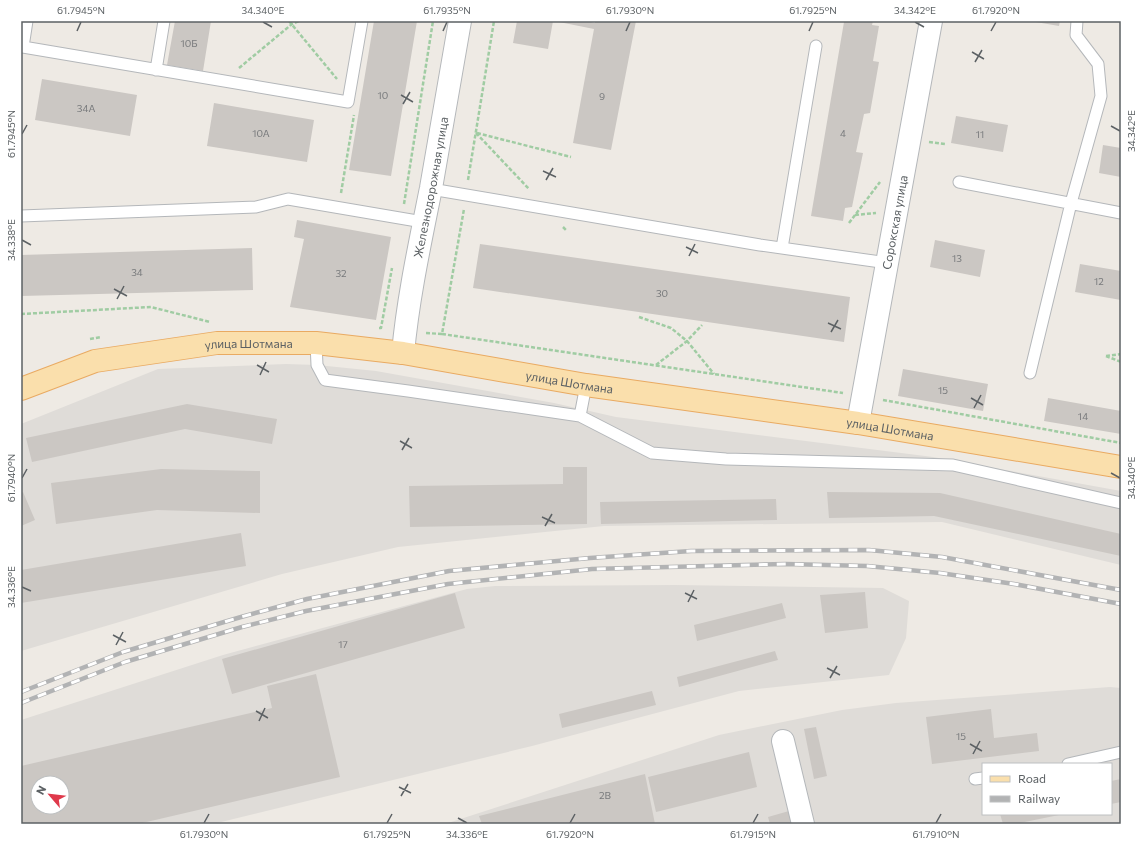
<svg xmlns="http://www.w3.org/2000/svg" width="1142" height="845" viewBox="0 0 1142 845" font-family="Commissioner,sans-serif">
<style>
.industrial{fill:#dfdcd8;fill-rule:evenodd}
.building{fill:#cbc7c3;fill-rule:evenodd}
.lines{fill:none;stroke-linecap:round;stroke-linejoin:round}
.service-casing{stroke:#b4b7ba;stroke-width:13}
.minor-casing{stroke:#b4b7ba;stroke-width:24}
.tertiary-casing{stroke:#b4b7ba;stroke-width:24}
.primary-casing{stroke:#e9aa62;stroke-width:24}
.path{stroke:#a0cca3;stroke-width:2.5;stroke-dasharray:4 2;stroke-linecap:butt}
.service{stroke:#fff;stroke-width:11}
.minor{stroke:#fff;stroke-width:22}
.tertiary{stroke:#fff;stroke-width:22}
.primary{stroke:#fadfac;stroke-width:22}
.rail-casing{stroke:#b2b3b4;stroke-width:4.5}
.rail{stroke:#fff;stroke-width:3;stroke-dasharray:9;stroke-linecap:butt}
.ticks{fill:none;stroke:#5c6164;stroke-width:1.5}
.labels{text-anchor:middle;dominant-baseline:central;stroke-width:4;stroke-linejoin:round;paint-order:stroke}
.number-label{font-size:10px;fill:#787a7c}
.street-label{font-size:12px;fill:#5c6164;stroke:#fff}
.neatline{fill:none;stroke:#5c6164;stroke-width:1.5}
.ticks-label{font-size:10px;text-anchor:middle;fill:#5c6164}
</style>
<rect width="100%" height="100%" fill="#eeeae4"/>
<path class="industrial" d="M286 364 317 365 376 371 554 403 616 417 933 457 1121 491V565L942 522 604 526 398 547 282 574 21 651V424L158 369Z
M675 585 883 588 909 601 906 638 889 675 739 691 532 746 213 824H21V720L223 655 467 589 495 586ZM38 783H62V807H38Z
M1110 687 1121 688V824H445L719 735 842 710 896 703ZM983 764H1111V814H983Z"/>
<path class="building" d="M175 21H211L203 71 167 65Z
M374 21H417L391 176 349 170Z
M517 21H553L548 49 513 43Z
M554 21H586L595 23V21H636L611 150 573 143 594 29Z
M841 21H873L872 25 879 26 873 61 879 62 870 113 864 114 856 152 863 153 852 207 845 208 843 221 811 216 844 22Z
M1030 21H1060L1059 26Z
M42 79 137 95 130 136 35 120Z
M214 103 314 120 307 162 207 146Z
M956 116 1008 125 1003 152 951 143Z
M1103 145 1121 148V177L1099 173Z
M297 220 391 237 376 320 290 307 304 239 294 237Z
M935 240 985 250 980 277 930 267Z
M480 244 850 297 844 342 473 288Z
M252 248 253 290 21 296V255Z
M1080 264 1121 271V300L1075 292Z
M903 369 988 384 983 411 898 396Z
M1048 398 1121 411V434L1044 421Z
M187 404 277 419 272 444 185 429 32 462 26 438Z
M563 467H587V524L410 527 409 486 563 484Z
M161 469 260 471V513L157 510 56 524 51 483Z
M23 492 35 520 21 526V493Z
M827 492 940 493 1121 534V556L934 516 829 518Z
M776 499 777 520 601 524 600 502Z
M241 533 246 566 21 603V570Z
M865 592 868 628 825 633 820 595Z
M455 593 465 628 232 694 222 659Z
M782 603 786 618 697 641 694 625Z
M775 651 778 660 679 687 677 677Z
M316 674 340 777 138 824H21V766L272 708 267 686ZM38 783H62V807H38Z
M652 691 656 705 562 728 559 714Z
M991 709 994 738 1037 733 1039 751 932 764 926 717Z
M816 727 827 776 814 779 804 729Z
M749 752 757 787 656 812 648 777Z
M645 774 655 824H482L479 816Z
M1121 779V802L1111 804V781Z
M789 811 792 824H770L768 817Z
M1000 814H1059V815L1015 824H1003Z"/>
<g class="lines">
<g class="service-casing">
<path id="service" d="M27 21 23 47 348 102 362 21
M156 70 164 21
M959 182 1121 213
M431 189 760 245 888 263
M21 216 256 207 288 199 423 222
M782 248 816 46
M316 343 317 365 325 380 408 391 580 416 652 453 726 459 953 465 1121 503
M1030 373 1071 203 1101 96 1098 64 1076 35 1077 21
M580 416 586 385
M1068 764 1121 752
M975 779 983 778"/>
</g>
<g class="minor-casing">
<g id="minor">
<path id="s1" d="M858 423 931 21"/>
<path d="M783 741 803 824"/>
</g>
</g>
<g class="tertiary-casing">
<g id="tertiary">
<path id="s2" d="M403 353C408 298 420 243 431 188 441 133 450 77 460 21"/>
</g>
</g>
<g class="primary-casing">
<g id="primary">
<path id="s3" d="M21 389 95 361 217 343H316L403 353 586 385 858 423 1121 467"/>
</g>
</g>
<path class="path" d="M289 21 337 79
M239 68 292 24 299 21
M476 133 529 189
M477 133 571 157
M929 142 945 144
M468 180 494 21
M341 193 354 115
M404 204 433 21
M855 215 876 213
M849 223 880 182
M563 227 567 231
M21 314 151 307 210 322
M639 317 671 328 687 341 714 374
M379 328H381L392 268
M426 333 442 334 464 209
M442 334 843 393
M90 339 101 337
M1106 356 1121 362
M1106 356 1121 354
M656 365 687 341 702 325
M883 400 1121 443"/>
<use href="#service" class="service"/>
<use href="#minor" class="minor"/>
<use href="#tertiary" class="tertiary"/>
<use href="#primary" class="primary"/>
<g class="rail-casing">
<path id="rail" d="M21 692 123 652 241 617 307 599 449 571 590 558 691 551 869 550 942 557 1121 590
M21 703 125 662 242 627 306 611 448 584 592 569 786 564 867 566 940 573 1014 584 1121 604"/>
</g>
<use href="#rail" class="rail"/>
</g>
<path class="ticks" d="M263 22 272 27M915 22 924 27M77 31 81 22M443 31 447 22M626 31 630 22M809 31 813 22M991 31 996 22M972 52 984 59M975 62 982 50M401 95 413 102M403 104 410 92M1111 126 1120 131M22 134 27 125M543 171 556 177M546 180 553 168M22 240 31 245M686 247 698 253M689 256 695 244M114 289 127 296M117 299 124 286M828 323 841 329M831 332 838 320M257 365 269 372M260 375 266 362M971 398 983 405M974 408 981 395M400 441 412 448M402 450 409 438M1111 473 1120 478M22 478 27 469M542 517 555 523M545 526 552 514M22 587 31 591M685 593 697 599M688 602 694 590M113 635 126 642M116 645 123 632M827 668 840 675M830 678 837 666M256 711 268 718M259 721 265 708M970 744 982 751M973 754 980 741M399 787 411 793M401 796 408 784M458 818 467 823M204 823 209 814M387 823 392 814M570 823 575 814M753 823 758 814M936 823 941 814"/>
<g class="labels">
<g class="number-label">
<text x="189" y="43">10Б</text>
<text x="383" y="95">10</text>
<text x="602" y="96">9</text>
<text x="86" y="108">34А</text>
<text x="261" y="133">10А</text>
<text x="843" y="133">4</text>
<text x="980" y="134">11</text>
<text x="957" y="258">13</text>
<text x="137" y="272">34</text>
<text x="341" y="273">32</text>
<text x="1099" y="281">12</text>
<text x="662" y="293">30</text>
<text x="943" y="390">15</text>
<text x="1083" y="416">14</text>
<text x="343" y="644">17</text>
<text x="961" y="736">15</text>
<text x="605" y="795">2В</text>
</g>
<g class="street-label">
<text stroke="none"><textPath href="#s2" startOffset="168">Железнодорожная улица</textPath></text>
<text stroke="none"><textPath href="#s1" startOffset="204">Сорокская улица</textPath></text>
<text stroke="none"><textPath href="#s3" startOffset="234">улица Шотмана</textPath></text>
<text stroke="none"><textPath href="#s3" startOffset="558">улица Шотмана</textPath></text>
<text stroke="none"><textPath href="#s3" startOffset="882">улица Шотмана</textPath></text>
</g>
</g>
<rect width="1142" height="845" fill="none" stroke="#ffffff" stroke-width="44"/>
<rect x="982" y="763" width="130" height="52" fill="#ffffff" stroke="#bec0c1"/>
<rect x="990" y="776" width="20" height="6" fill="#fadfac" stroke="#bec0c1"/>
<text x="1018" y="783" font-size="12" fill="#5c6164">Road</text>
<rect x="990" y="796" width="20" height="6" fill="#b2b3b4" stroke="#bec0c1"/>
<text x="1018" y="803" font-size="12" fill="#5c6164">Railway</text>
<g transform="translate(50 795) rotate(298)"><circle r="19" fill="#ffffff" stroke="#bec0c1"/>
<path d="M0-3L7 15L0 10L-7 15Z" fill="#df394b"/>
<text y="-6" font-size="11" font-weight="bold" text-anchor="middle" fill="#5c6164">N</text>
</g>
<rect x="22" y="22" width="1098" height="801" class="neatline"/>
<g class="ticks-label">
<text x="81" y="14">61.7945°N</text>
<text x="263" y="14">34.340°E</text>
<text x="447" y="14">61.7935°N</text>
<text x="630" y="14">61.7930°N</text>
<text x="813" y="14">61.7925°N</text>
<text x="915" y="14">34.342°E</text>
<text x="996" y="14">61.7920°N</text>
<text transform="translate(1131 131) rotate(-90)" y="4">34.342°E</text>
<text transform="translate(11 134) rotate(-90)" y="4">61.7945°N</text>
<text transform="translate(11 240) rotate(-90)" y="4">34.338°E</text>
<text transform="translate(1131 478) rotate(-90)" y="4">34.340°E</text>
<text transform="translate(11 478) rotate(-90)" y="4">61.7940°N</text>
<text transform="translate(11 587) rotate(-90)" y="4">34.336°E</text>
<text x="204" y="838">61.7930°N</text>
<text x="387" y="838">61.7925°N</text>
<text x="467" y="838">34.336°E</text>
<text x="570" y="838">61.7920°N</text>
<text x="753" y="838">61.7915°N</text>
<text x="936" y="838">61.7910°N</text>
</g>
</svg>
